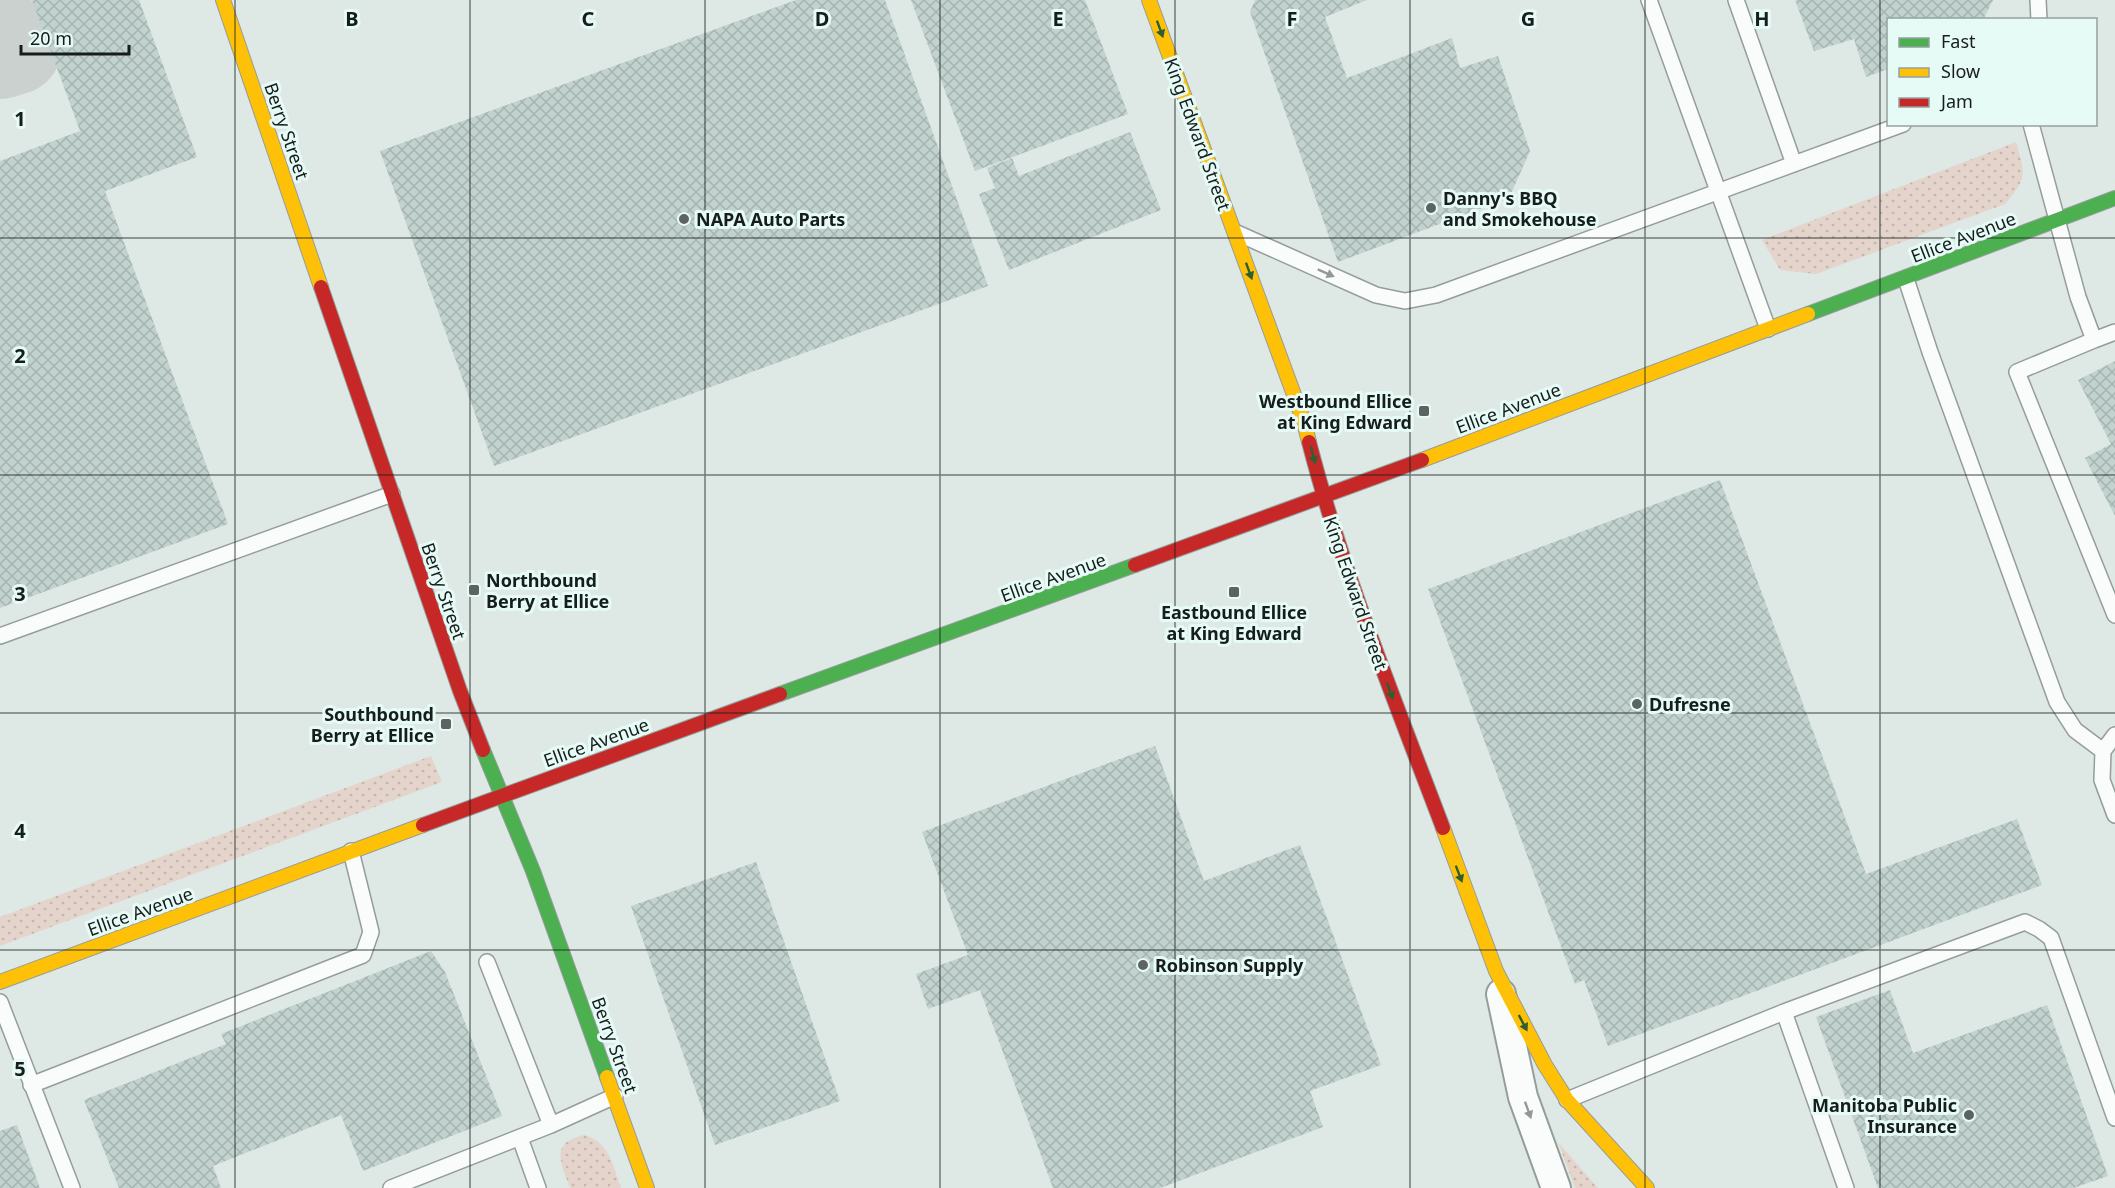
<svg xmlns="http://www.w3.org/2000/svg" width="2115" height="1188" viewBox="0 0 2115 1188" font-family="'Noto Sans',sans-serif">
<style>
.grass{fill:url(#grass-dots)}
.lines{fill:none;stroke-linecap:round;stroke-linejoin:round}
.taxiway{stroke:#cad1ce;stroke-width:98}
.building{fill:url(#building-cross-hatch)}
.lane-casing{stroke:#959d9b;stroke-width:18}
.street-casing{stroke:#959d9b;stroke-width:32}
.fast-casing{stroke:#959d9b;stroke-width:16}
.slow-casing{stroke:#959d9b;stroke-width:16}
.jam-casing{stroke:#959d9b;stroke-width:16}
.lane{stroke:#fafcfb;stroke-width:15}
.street{stroke:#fafcfb;stroke-width:28}
.fast{stroke:#4caf50;stroke-width:14}
.slow{stroke:#ffc107;stroke-width:14}
.jam{stroke:#c62828;stroke-width:14}
.oneway{fill:#2e5f33}
.oneway2{fill:#939897}
.grid{fill:none;stroke:#161d1c;stroke-width:1.5;stroke-opacity:0.55}
.poi-dot{fill:#5c6463;stroke:#e7fbf6;stroke-width:2}
.labels{text-anchor:middle;dominant-baseline:central;stroke-width:6;stroke-linejoin:round;paint-order:stroke}
.street-label{font-size:18px;fill:#161d1c;stroke:#e7fbf6}
.poi-label{font-size:18px;font-weight:bold;fill:#161d1c;stroke:#e7fbf6;text-anchor:start}
.grid-label{font-size:20px;text-anchor:middle;font-weight:bold;fill:#161d1c;stroke:#e7fbf6;stroke-width:6;stroke-linejoin:round;paint-order:stroke}
</style>
<defs>
<pattern id="grass-dots" width="8" height="8" patternUnits="userSpaceOnUse" patternTransform="scale(1.5)"><rect width="8" height="8" fill="#e4d4cc"/><path d="M2 2h.1M6 6h.1" fill="none" stroke="#c3b6af" stroke-width="1.8" stroke-linecap="round"/></pattern>
<pattern id="building-cross-hatch" width="8" height="8" patternUnits="userSpaceOnUse" patternTransform="scale(1.5)"><rect width="8" height="8" fill="#c2d2cf"/><path d="M0 0l8 8M0 8l8-8" fill="none" stroke="#a6b4b1"/></pattern>
</defs>
<rect width="100%" height="100%" fill="#dee9e6"/>
<path class="grass" d="M2016 142C2025 174 2028 177 2005 204L1816 274 1780 270 1762 240Z
M431 756 442 782 0 946V917Z
M584 1135C609 1141 613 1166 621 1188H570C561 1163 549 1143 584 1135Z
M1558 1142 1598 1188H1575Z"/>
<g class="lines">
<path class="taxiway" d="M0 50 13 46"/>
</g>
<path class="building" d="M32 0H139L197 157 105 191 228 524 0 608V161L80 131Z
M796 0H885L988 286 494 466 380 151Z
M911 0H1085L1128 114 975 171Z
M1255 0H1367L1325 17 1347 78 1452 38 1460 68 1498 56 1530 151 1509 198 1338 262 1250 12Z
M1795 0H1993L1983 20H1888V69L1866 77 1854 39 1814 51Z
M1130 132 1161 210 1009 270 979 194 995 188 987 168 1012 158 1019 176Z
M2115 361V516L2085 458 2111 444 2078 380Z
M1720 480 1866 874 2017 819 2042 885 1608 1046 1584 980 1575 984 1428 589Z
M1155 746 1204 881 1300 845 1381 1065 1310 1091 1323 1127 1160 1188H1053L980 990 928 1009 916 974 968 955 922 832Z
M756 862 840 1101 715 1145 631 906Z
M431 951 445 972 502 1116 363 1171 341 1115 213 1166 221 1188H119L84 1100 226 1044 221 1034Z
M1890 990 1913 1053 2047 1005 2108 1176 2074 1188H1878L1816 1017Z
M17 1125 40 1188H0V1131Z"/>
<g class="lines">
<g class="lane-casing">
<path id="lane" d="M1649 0 1768 329
M1736 0 1794 164
M2038 0 2039 20
M2031 124 2078 297 2094 340 2017 372 2115 615
M1237 233 1376 295 1405 301 1436 295 1903 124
M1906 279 1930 352 2057 702 2075 730 2103 751
M2094 340 2115 332
M0 636 392 494
M2115 735 2103 751 2102 780 2115 815
M487 962 551 1125
M0 1002 72 1188
M1784 1012 1846 1188
M31 1085 363 955 371 932 351 851
M1567 1100 1784 1012 2025 922 2039 929 2051 938 2115 1118
M520 1138 538 1188
M391 1188 551 1125 615 1096"/>
</g>
<g class="street-casing">
<path id="street" d="M1501 994 1523 1097 1556 1188"/>
</g>
<g class="fast-casing">
<path id="fast" d="M1808 314 2115 198
M780 694 1135 565
M483 750 533 871 607 1077"/>
</g>
<g class="slow-casing">
<path id="slow" d="M223 0 321 287
M1149 0 1304 422 1309 442
M1422 460 1808 314
M1443 828 1496 971 1545 1065 1567 1100 1647 1188
M0 982 423 825
M607 1077 647 1188"/>
</g>
<g class="jam-casing">
<path id="jam" d="M321 287 460 691 483 750
M1309 442C1343 574 1395 701 1443 828
M1135 565 1422 460
M423 825 780 694"/>
</g>
<use href="#lane" class="lane"/>
<use href="#street" class="street"/>
<use href="#fast" class="fast"/>
<use href="#slow" class="slow"/>
<use href="#jam" class="jam"/>
</g>
<defs><path id="oneway-solid" d="M-6-.8H1V-3.2L6.5 0L1 3.2V.8H-6Z" transform="scale(1.5)"/></defs>
<g class="oneway">
<use href="#oneway-solid" transform="translate(1160 29) rotate(70)"/>
<use href="#oneway-solid" transform="translate(1249 271) rotate(70)"/>
<use href="#oneway-solid" transform="translate(1313 455) rotate(76)"/>
<use href="#oneway-solid" transform="translate(1390 691) rotate(69)"/>
<use href="#oneway-solid" transform="translate(1459 874) rotate(69)"/>
<use href="#oneway-solid" transform="translate(1523 1023) rotate(62)"/>
</g>
<g class="oneway2">
<use href="#oneway-solid" transform="translate(1326 273) rotate(24)"/>
<use href="#oneway-solid" transform="translate(1528 1110) rotate(70)"/>
</g>
<path class="grid" d="M235 0V1188M470 0V1188M705 0V1188M940 0V1188M1175 0V1188M1410 0V1188M1645 0V1188M1880 0V1188M0 238H2115M0 475H2115M0 713H2115M0 950H2115"/>
<g class="poi-dot">
<circle cx="1431" cy="208" r="6"/>
<circle cx="684" cy="219" r="6"/>
<rect x="1418" y="405" width="12" height="12" rx="3"/>
<rect x="468" y="584" width="12" height="12" rx="3"/>
<rect x="1228" y="586" width="12" height="12" rx="3"/>
<circle cx="1637" cy="704" r="6"/>
<rect x="440" y="718" width="12" height="12" rx="3"/>
<circle cx="1143" cy="965" r="6"/>
<circle cx="1969" cy="1115" r="6"/>
</g>
<g class="labels">
<g class="street-label">
<text transform="translate(287 131) rotate(71)">Berry Street</text>
<text transform="translate(1198 134) rotate(70)">King Edward Street</text>
<text transform="translate(1963 237) rotate(-21)">Ellice Avenue</text>
<text transform="translate(1508 408) rotate(-21)">Ellice Avenue</text>
<text transform="translate(1053 577) rotate(-20)">Ellice Avenue</text>
<text transform="translate(444 591) rotate(71)">Berry Street</text>
<text transform="translate(1356 593) rotate(71)">King Edward Street</text>
<text transform="translate(596 742) rotate(-20)">Ellice Avenue</text>
<text transform="translate(140 911) rotate(-20)">Ellice Avenue</text>
<text transform="translate(615 1045) rotate(70)">Berry Street</text>
</g>
<g class="poi-label">
<text x="1443" y="198">Danny's BBQ<tspan x="1443" dy="21">and Smokehouse</tspan></text>
<text x="696" y="219">NAPA Auto Parts</text>
<text x="1412" y="401" text-anchor="end">Westbound Ellice<tspan x="1412" dy="21">at King Edward</tspan></text>
<text x="486" y="580">Northbound<tspan x="486" dy="21">Berry at Ellice</tspan></text>
<text x="1234" y="612" text-anchor="middle">Eastbound Ellice<tspan x="1234" dy="21">at King Edward</tspan></text>
<text x="1649" y="704">Dufresne</text>
<text x="434" y="714" text-anchor="end">Southbound<tspan x="434" dy="21">Berry at Ellice</tspan></text>
<text x="1155" y="965">Robinson Supply</text>
<text x="1957" y="1105" text-anchor="end">Manitoba Public<tspan x="1957" dy="21">Insurance</tspan></text>
</g>
</g>
<g class="grid-label">
<text x="352" y="26">B</text>
<text x="588" y="26">C</text>
<text x="822" y="26">D</text>
<text x="1058" y="26">E</text>
<text x="1292" y="26">F</text>
<text x="1528" y="26">G</text>
<text x="1762" y="26">H</text>
<text x="20" y="126">1</text>
<text x="20" y="363">2</text>
<text x="20" y="601">3</text>
<text x="20" y="838">4</text>
<text x="20" y="1076">5</text>
</g>
<rect x="1887" y="18" width="210" height="108" fill="#e7fbf6" stroke="#93a29f" stroke-width="1.5"/>
<rect x="1899" y="38" width="30" height="9" fill="#4caf50" stroke="#93a29f" stroke-width="1.5"/>
<text x="1941" y="48" font-size="18" fill="#161d1c">Fast</text>
<rect x="1899" y="68" width="30" height="9" fill="#ffc107" stroke="#93a29f" stroke-width="1.5"/>
<text x="1941" y="78" font-size="18" fill="#161d1c">Slow</text>
<rect x="1899" y="98" width="30" height="9" fill="#c62828" stroke="#93a29f" stroke-width="1.5"/>
<text x="1941" y="108" font-size="18" fill="#161d1c">Jam</text>
<path d="M21 45v9h108v-9" fill="none" stroke="#161d1c" stroke-width="3"/>
<text x="30" y="45" font-size="18" fill="#161d1c" stroke="#e7fbf6" stroke-width="4.5" paint-order="stroke">20 m</text>
</svg>
